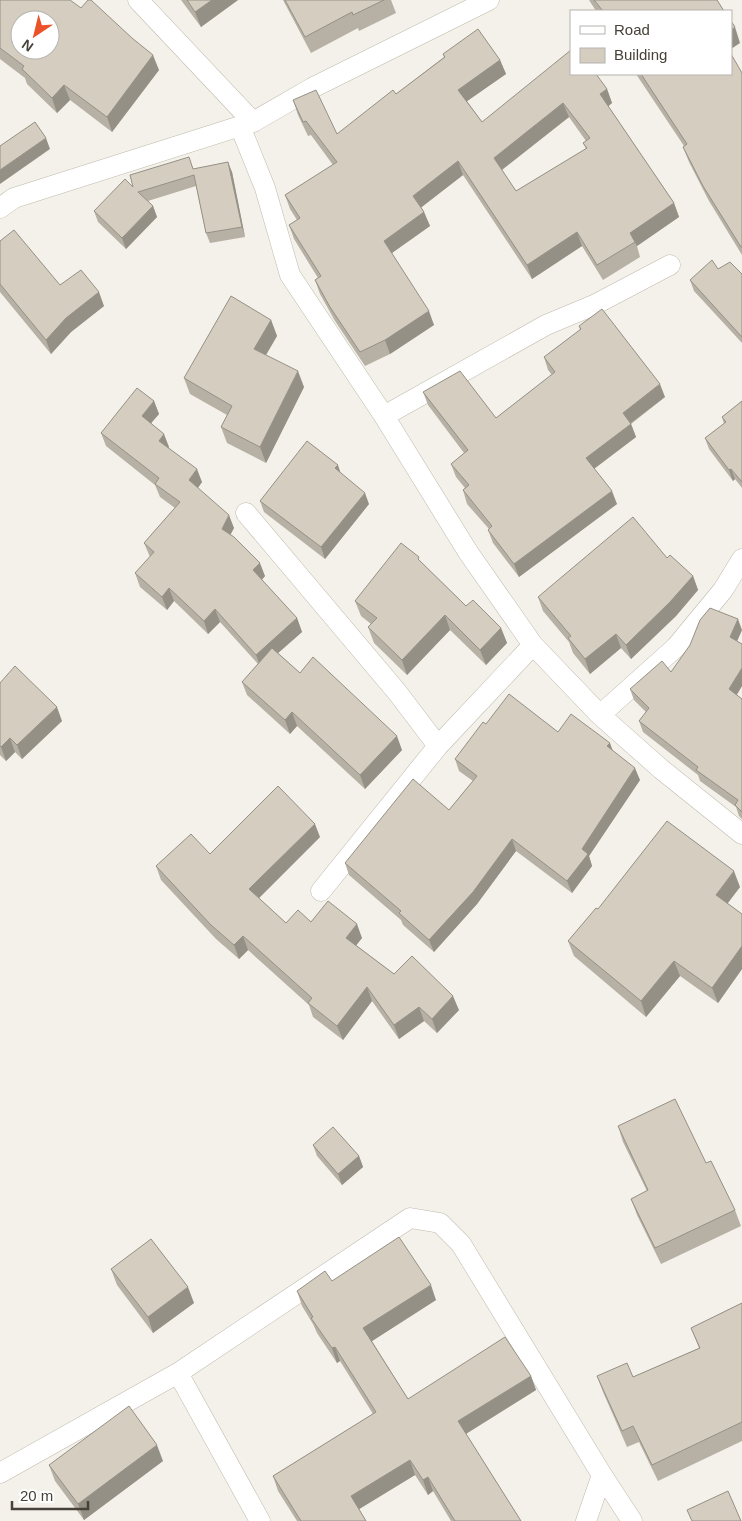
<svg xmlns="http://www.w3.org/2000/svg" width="742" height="1521" viewBox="0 0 742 1521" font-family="Arial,sans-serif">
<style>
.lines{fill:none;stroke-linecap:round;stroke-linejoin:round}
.minor-casing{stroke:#bfbaad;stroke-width:21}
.minor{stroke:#fff;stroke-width:20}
.wall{fill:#b7b1a5;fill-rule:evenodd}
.shaded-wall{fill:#959086}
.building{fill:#d5cec0;stroke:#959086;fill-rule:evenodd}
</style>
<rect width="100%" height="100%" fill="#f4f1ea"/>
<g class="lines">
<g class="minor-casing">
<path id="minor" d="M138 0 253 122
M240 126 265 188 290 275 384 416 468 552 533 645 600 715 661 769 742 834
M0 208 14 198 253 122 312 88 489 0
M384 416 546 325 594 305 670 265
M246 513 397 692 438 746
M600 715 676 647 723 590 742 559
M321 891 438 746 533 645
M178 1373 260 1521
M0 1473 178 1373 410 1218 440 1223 461 1244 602 1475 632 1521
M586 1521 602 1475"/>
</g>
<use href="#minor" class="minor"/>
</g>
<path class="wall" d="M0 0 159 70 112 132 70 100 57 113 27 84 25 78 0 59Z
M181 0H238L201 27Z
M283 0H391L396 13 359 31 358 28 311 53Z
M589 0H717L724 11H596Z
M443 54 500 60 506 74 467 101 482 122 607 89 612 103 608 106 674 203 679 217 637 246 640 257 603 280 582 246 532 279 463 175 421 207 424 212 430 226 392 253 434 325 390 354 365 366 335 321 320 294 315 280 318 278 294 239 289 225 297 220 290 209 285 195 333 165 311 135 308 136 298 115 293 100 337 134 396 94 444 57ZM569 117 586 141 583 143 586 149 516 191 502 170Z
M742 73V255L709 201 689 162 683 147 684 146 636 74H731Z
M193 169 232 172 245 237 210 243 206 233 196 186 148 201 153 206 157 217 126 249 98 222 94 211 133 187Z
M0 241 60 285 104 306 71 332 51 354 0 292Z
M718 269 742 274V343L694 291 690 280Z
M271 320 277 336 266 355 304 387 266 463 227 443 221 427 227 415 190 394 184 378Z
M579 326 665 397 631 424 636 437 594 469 617 504 519 577 493 543 488 530 489 529 467 504 463 490 465 488 456 477 451 464 464 453 428 405 423 392 496 418 552 375 548 370 544 357 580 330Z
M154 401 159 414 151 423 169 447V448L202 482 198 488 234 528 230 535 265 576 262 580 297 618 302 632 278 653 300 673 402 750 365 789 297 726 290 734 247 695 242 682 258 664 220 622 208 634 174 601 167 610 140 587 135 573 150 557 144 543 175 508 160 497 155 485 106 446 101 433Z
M742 401V488L735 479 733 481 709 449 705 438 724 424 722 417Z
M260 501 369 504 325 559 264 512Z
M667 558 693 576 698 590 676 616 631 659 621 648 590 674 573 653 569 642 543 611 538 597Z
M422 563 466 606 501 628 507 643 486 665 450 630 407 675 374 643 368 627 371 624 361 616 355 601Z
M742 630 737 641 742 644V686L737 695 742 699V819L739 816 736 807 700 781 698 775 643 732 639 721 646 712 634 700 630 689 671 672Z
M0 683 62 721 22 759 15 752 6 761 0 755Z
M486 724 558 732 613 751 640 780 589 856 592 866 572 893 516 851 477 904 434 952 403 925 401 920 349 875 345 863 449 810 473 781 459 771 455 759Z
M320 837 259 898 286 923 311 922 362 938 356 945 394 974 459 1010 437 1033 424 1021 399 1039 372 1001 343 1040 313 1017 309 1005 248 950 239 959 216 939 161 880 156 866 210 854Z
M740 887 727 903 742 914V969L718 1003 680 976 646 1017 574 956 568 941 598 909Z
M618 1126 735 1210 741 1226 661 1264 637 1215 631 1199 647 1191 623 1142Z
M313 1145 359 1156 363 1167 342 1185 317 1156Z
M111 1269 194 1303 153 1333 117 1285Z
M332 1281 436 1300 372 1341 408 1399 531 1376 536 1390 466 1434 521 1521H451L433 1491 428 1495 415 1475 359 1509 366 1521H297L278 1491 273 1476 373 1414 340 1361 337 1363 317 1333 313 1324 302 1306 297 1291Z
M742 1303V1441L658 1481 639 1442 627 1447 603 1392 597 1376 633 1377 699 1348 691 1328Z
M163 1461 84 1520 55 1481 49 1465Z"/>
<path class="shaded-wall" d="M212 0H238L201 27 195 12Z
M735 27 740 43 731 49V30Z
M153 55 159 70 112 132 107 117Z
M500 60 506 74 463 104 458 90Z
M64 85 70 100 57 113 52 98Z
M607 89 612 103 605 109 600 94Z
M563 103 569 117 499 172 494 158Z
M46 138 50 149 0 184V170Z
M458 161 463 175 418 210 413 196Z
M228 162 232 172 245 237 242 227Z
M674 203 679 217 637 246 630 233Z
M153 206 157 217 126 249 122 238Z
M424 212 430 226 389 255 384 241Z
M577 232 582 246 532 279 527 265Z
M99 292 104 306 71 332 51 354 46 340 66 318Z
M429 311 434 325 390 354 385 340Z
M271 320 277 336 260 365 254 349Z
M298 371 304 387 266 463 260 447Z
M660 384 665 397 627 426 623 413Z
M154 401 159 414 146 429 142 416Z
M631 424 636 437 591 471 586 458Z
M164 434 169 447 164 454 159 441Z
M338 465 342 477 335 468Z
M197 469 202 482 194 493 189 480Z
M731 469 735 479 733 481 729 470Z
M612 491 617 504 519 577 514 564Z
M365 493 369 504 325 559 321 547Z
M229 515 234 528 226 543 222 529Z
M260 563 265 576 258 583 253 570Z
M693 576 698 590 676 616 631 659 626 645Z
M169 588 174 601 167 610 162 597Z
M215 609 220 622 208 634 204 621Z
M445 615 450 630 407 675 402 660Z
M297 618 302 632 261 668 256 655Z
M738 619 742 630 734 648 730 637Z
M501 628 507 643 486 665 480 650Z
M616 634 621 648 590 674 585 659Z
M742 668V686L733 700 729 689Z
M57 707 62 721 22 759 17 745Z
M292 712 297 726 290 734 285 720Z
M397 736 402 750 365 789 360 775Z
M10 738 15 752 6 761 1 747Z
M610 743 614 754 607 746Z
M635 768 640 780 589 856 592 866 572 893 567 881 582 849Z
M315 824 320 837 254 903 249 889Z
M512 839 516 851 477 904 434 952 429 940Z
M734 871 740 887 722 911 716 895Z
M357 924 362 938 351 952 346 938Z
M243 936 248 950 239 959 234 945Z
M742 946V969L718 1003 712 988Z
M674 961 680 976 646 1017 641 1001Z
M367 987 372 1001 343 1040 337 1026Z
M453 996 459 1010 437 1033 432 1019Z
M419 1007 424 1021 399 1039 394 1025Z
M359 1156 363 1167 342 1185 338 1174Z
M431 1285 436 1300 369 1343 363 1328Z
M188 1287 194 1303 153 1333 148 1317Z
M335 1347 340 1361 337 1363 332 1348Z
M531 1376 536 1390 464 1435 458 1421Z
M157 1445 163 1461 84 1520 78 1504Z
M410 1460 415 1475 356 1511 351 1496Z
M428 1477 433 1491 428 1495 423 1480Z"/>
<path class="building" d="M0 0H70L81 8 88 0H91L132 38 153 55 107 117 64 85 52 98 22 69 24 66 0 48ZM20 20H50V50H20Z
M187 0H212L195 12Z
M285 0H384L353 15 352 12 305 37Z
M594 0H717L724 11H603Z
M731 21 735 27 731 30Z
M478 29 500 60 458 90 482 122 571 50V74H596L607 89 600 94 674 203 630 233 635 242 597 265 577 232 527 265 458 161 413 196 424 212 384 241 429 311 385 340 360 352 330 307 315 280 321 276 289 225 300 218 285 195 337 162 306 121 303 122 293 100 316 90 337 134 393 90 396 94 445 57 443 54ZM563 103 590 138 583 143 587 148 516 191 494 158Z
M731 54 742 73V247H741L703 186 683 147 687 144 641 74H731Z
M35 122 46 138 0 170V146Z
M189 157 193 169 228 162 242 227 206 233 194 175 138 192 153 206 122 238 94 211 125 179 133 187 130 175Z
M14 230 60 285 81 270 99 292 66 318 46 340 0 284V241Z
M712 260 718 269 730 262 742 274V337L690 280Z
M231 296 271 320 254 349 298 371 260 447 221 427 232 406 184 378Z
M602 309 660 384 623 413 631 424 586 458 612 491 514 564 488 530 492 526 463 490 469 485 451 464 468 450 423 392 460 371 496 418 555 372 544 357 581 329 579 326Z
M137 388 154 401 142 416 164 434 159 441 197 469 189 480 229 515 222 529 234 537 260 563 253 570 297 618 256 655 215 609 204 621 169 588 162 597 135 573 154 552 144 543 180 502 155 484 159 478 101 433Z
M742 401V482L731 469 729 470 705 438 726 422 722 417Z
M307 441 338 465 335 468 365 493 321 547 260 501Z
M633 517 667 558 670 555 693 576 670 602 626 645 616 634 585 659 568 638 571 636 538 597Z
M401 543 419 557 418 559 466 606 473 600 501 628 480 650 445 615 402 660 368 627 377 618 355 601Z
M710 608 738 619 730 637 742 644V668L729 689 742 699V812L735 805 738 800 696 770 698 767 639 721 649 708 630 689 662 661 671 672 690 645 700 620Z
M272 648 300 673 313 657 397 736 360 775 292 712 285 720 242 682Z
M15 666 57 707 17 745 10 738 1 747 0 746V683Z
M509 694 558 732 571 714 610 743 607 746 635 768 582 849 588 854 567 881 512 839 473 892 429 940 399 913 401 911 345 863 413 779 449 810 477 776 455 759 483 722 486 724Z
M278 786 315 824 249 889 286 923 298 910 311 922 328 901 357 924 346 938 394 974 412 956 453 996 432 1019 419 1007 394 1025 367 987 337 1026 308 1003 312 998 243 936 234 945 211 925 156 866 191 834 210 854Z
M667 821 734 871 716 895 742 914V946L712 988 674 961 641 1001 568 941 596 908 598 909Z
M675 1099 706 1163 711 1161 735 1210 655 1248 631 1199 648 1190 618 1126Z
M333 1127 359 1156 338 1174 313 1145Z
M399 1237 431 1285 363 1328 408 1399 505 1337 531 1376 458 1421 521 1521H455L428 1477 423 1480 410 1460 351 1496 366 1521H301L273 1476 376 1412 335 1347 332 1348 311 1318 313 1317 297 1291 325 1271 332 1281Z
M151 1239 188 1287 148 1317 111 1269Z
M742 1303V1422L652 1465 633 1426 622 1431 597 1376 627 1363 633 1377 700 1348 691 1328Z
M129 1406 157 1445 78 1504 49 1465Z
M728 1491 741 1521H692L687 1510Z"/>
<rect x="570" y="10" width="162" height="65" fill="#ffffff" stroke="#b5b3af"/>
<rect x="580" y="26" width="25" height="8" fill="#ffffff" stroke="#b5b3af"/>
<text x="614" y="35" font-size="15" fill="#474238">Road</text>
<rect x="580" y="48" width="25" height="15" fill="#d5cec0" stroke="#b5b3af"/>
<text x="614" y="60" font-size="15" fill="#474238">Building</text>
<g transform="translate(35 35) rotate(215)"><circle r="24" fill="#ffffff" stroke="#b5b3af"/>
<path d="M0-4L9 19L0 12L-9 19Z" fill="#eb5229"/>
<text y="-8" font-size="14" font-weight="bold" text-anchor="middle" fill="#474238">N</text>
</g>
<path d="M12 1501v8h76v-8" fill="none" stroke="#474238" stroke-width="2.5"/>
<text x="20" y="1501" font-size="15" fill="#474238" stroke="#ffffff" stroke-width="4" paint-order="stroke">20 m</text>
</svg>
